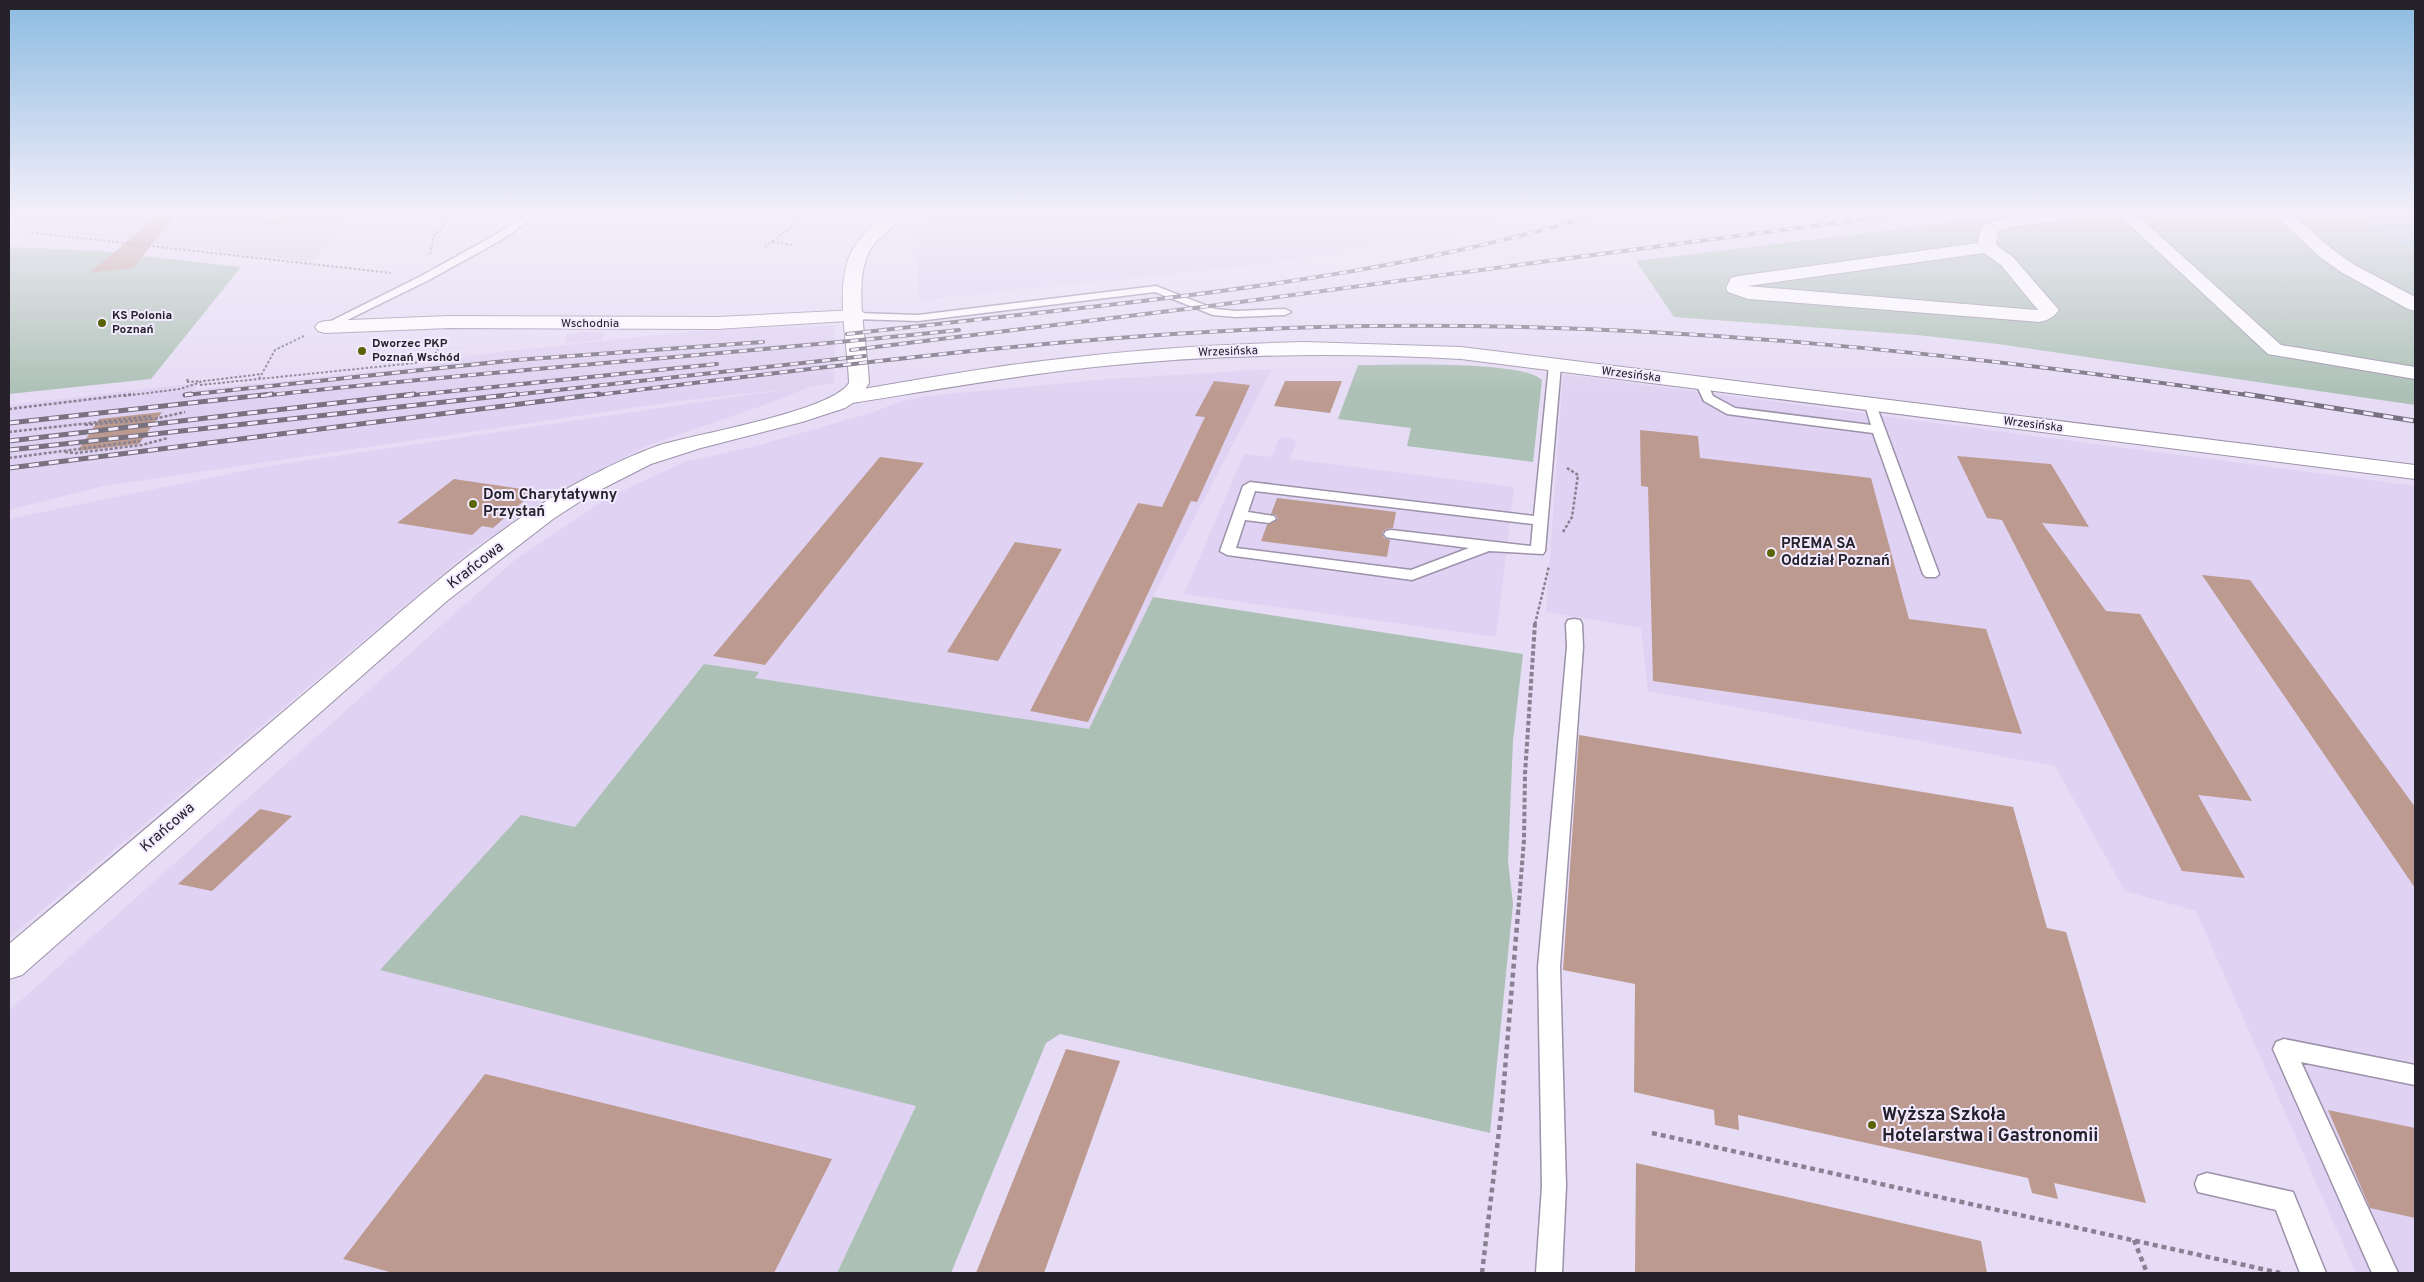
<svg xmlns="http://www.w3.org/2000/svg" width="2424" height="1282" viewBox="0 0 2424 1282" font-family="Overpass,sans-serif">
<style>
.built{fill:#dfd2f2}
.education{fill:#d3d0e6}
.green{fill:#acc0b5}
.water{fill:#a2c5d6}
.building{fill:#bc9a90}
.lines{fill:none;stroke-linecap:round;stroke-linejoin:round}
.lane-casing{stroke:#9c92a9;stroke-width:3}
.street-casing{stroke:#9c92a9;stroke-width:2}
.secondary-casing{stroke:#9c92a9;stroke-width:2}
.path-far3{stroke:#888192;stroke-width:2;stroke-dasharray:2.5 2;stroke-linecap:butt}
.path-far2{stroke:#888192;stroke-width:2.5;stroke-dasharray:3 2;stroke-linecap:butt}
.path-far1{stroke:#888192;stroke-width:4;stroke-dasharray:4.5 2.5;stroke-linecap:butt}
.path{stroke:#888192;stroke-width:4.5;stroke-dasharray:5 4;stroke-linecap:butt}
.lane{fill:#fff;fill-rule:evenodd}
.street{fill:#fff;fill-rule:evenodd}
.secondary{fill:#fff;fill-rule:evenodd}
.rail-far1-casing{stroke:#777180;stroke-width:4}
.rail-casing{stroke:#777180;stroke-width:5}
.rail-far1{stroke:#f2eafe;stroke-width:2.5;stroke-dasharray:8;stroke-linecap:butt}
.rail{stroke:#f2eafe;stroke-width:3;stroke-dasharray:10;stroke-linecap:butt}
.poi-dot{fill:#5b6403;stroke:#f2eafe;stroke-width:2}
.labels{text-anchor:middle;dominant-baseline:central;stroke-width:4;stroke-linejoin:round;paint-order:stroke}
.far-poi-label{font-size:12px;font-weight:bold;fill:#26222b;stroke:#f2eafe;text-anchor:start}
.far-street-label{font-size:12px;fill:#26222b;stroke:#f2eafe}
.poi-label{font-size:15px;font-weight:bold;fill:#26222b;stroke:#f2eafe;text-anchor:start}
.street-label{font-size:15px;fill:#26222b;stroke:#f2eafe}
.near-poi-label{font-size:18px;font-weight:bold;fill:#26222b;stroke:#f2eafe;text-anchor:start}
</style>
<rect width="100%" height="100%" fill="#e6dcf5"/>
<path class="built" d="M929 215H1530L1480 230 1264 264 919 300 916 230Z
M835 325 834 383 809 387 756 408 648 445 548 497 471 550 9 938V519L262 467 796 388 678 401 104 486 9 510V405L198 383 194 390 442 364 473 355 694 331Z
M584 332H604L602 340 564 343 567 334Z
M1272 369 1153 597 1089 729 755 678 758 672 704 664 575 828 381 970 917 1106 837 1273H9V1011L516 559 609 497 684 462 752 447 874 412 899 402 927 396 1109 379Z
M1563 374 2415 486V1273H2356L2196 911 2125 891 2055 766 1648 691 1641 628 1546 612Z
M1284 437 1293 439 1296 442 1290 459 1514 487 1496 637 1184 594 1244 454 1272 457 1279 439Z"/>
<path class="education" d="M23 215H351L312 262 9 227Z"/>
<path class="green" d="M276 215H335L330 221 267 224Z
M2014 215H2415V405L1998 344 1917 335 1674 317 1636 261Z
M9 247 99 251 241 267 151 379 9 394Z
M1358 365C1389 365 1524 360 1542 380L1533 462 1407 446 1411 428 1338 419Z
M1153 597 1523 654 1513 741 1508 861 1513 904 1490 1133 1060 1034 1046 1043 951 1273H837L916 1106 380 970 521 815 575 827 704 664 759 672 755 678 1089 729Z"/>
<path class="water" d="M2376 215H2415V249L2397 242 2365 223Z"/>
<path class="building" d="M159 215H175L133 268 89 273Z
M1214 381 1250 385 1197 502 1191 501 1088 722 1030 711 1138 503 1162 507 1205 417 1195 416Z
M1285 381H1342L1330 413 1274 406Z
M162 412 139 444 78 451 99 419Z
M1640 430 1698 436 1700 458 1871 478 1909 619 1986 629 2022 734 1653 681 1648 487 1641 486Z
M1957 456 2051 464 2089 527 2042 523 2106 611 2140 614 2252 801 2198 795 2245 878 2182 871 2002 520 1987 518Z
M880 457 924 463 765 665 713 656Z
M454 479 535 491 493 528 482 526 472 535 397 523Z
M1277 498 1396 512 1393 528 1386 529 1382 533 1384 538 1390 540 1387 557 1261 541 1267 525 1278 519 1276 515 1271 514Z
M1015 542 1062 549 998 661 947 652Z
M2202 575 2250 580 2415 807V888Z
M1579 735 2013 807 2047 928 2066 932 2146 1203 2054 1183 2058 1199 2032 1193 2028 1178 1738 1115 1739 1130 1715 1125 1714 1110 1634 1092 1635 984 1563 970Z
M260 809 292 816 212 891 178 884Z
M1066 1049 1120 1061 1044 1273H976Z
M485 1074 832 1159 774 1273H393L343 1259Z
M2328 1110 2415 1128V1218L2370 1208Z
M1636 1163 1981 1241 1987 1273H1635Z"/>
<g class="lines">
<g class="lane-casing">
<path id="lane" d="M525 215H537L503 239 429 280 329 329 325 330 319 327 421 276 495 235Z
M1156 286 1215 309 1236 311 1285 309 1291 312 1285 315 1236 317 1213 315 1155 292 918 321 856 319 850 316 856 313 918 315Z
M1555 361 1561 365 1545 551 1543 554 1489 551 1412 580 1227 555 1220 551 1243 486 1250 482 1534 516 1549 365ZM1255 491 1533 524 1531 546 1391 530 1386 531 1384 534 1386 537 1391 538 1469 548 1411 570 1236 548 1245 520 1269 523 1276 519 1274 516 1248 512Z
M1702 380 1706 381 1713 396 1735 408 1871 425 1865 405 1871 401 1875 402 1939 574 1936 577H1926L1923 574 1873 433 1727 414 1704 401 1696 384Z
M1574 619 1580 620 1582 624 1583 647 1560 967 1566 1186 1562 1273H1536L1542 1186 1538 967 1567 647 1566 624 1568 620Z
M2284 1039 2415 1065V1085L2301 1062 2398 1273H2372L2273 1049 2276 1042Z
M2207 1173 2293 1192 2326 1273H2300L2276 1210 2198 1192 2195 1184 2198 1176Z"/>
</g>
<g class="street-casing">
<path id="street" d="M9 215H22L15 223 9 224Z
M2015 215H2072L2064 220 2015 226 1998 231 1996 245 2013 257 2059 310C2053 318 2048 320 2039 322L1748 299 1728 292 1726 288 1731 278 1738 276 1978 243 1980 232 1985 224ZM1984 253 2001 265 2038 310 1747 286Z
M2119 215H2137L2281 345 2415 367V379L2268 354Z
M2275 215H2293L2332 249 2353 264 2415 297V311L2408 309 2341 272 2320 257Z
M856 310 863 312 866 316 863 320 717 329 449 328 325 333 318 331 315 327 318 323 325 321 449 316 717 317Z
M1304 342 1461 347 2415 465V479L1461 359C1338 352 1216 354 1094 367 1011 376 928 391 846 404L838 403 835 398 838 393 846 392C911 381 976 369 1042 361 1129 350 1216 344 1304 342Z"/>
</g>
<g class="secondary-casing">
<path id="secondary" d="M904 215C895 228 880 235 871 248 851 281 868 346 869 383L860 398 845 408 802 422 701 448 651 464 590 495 553 519 448 600 22 975 9 979V944C118 853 226 760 335 668 413 602 490 530 581 481 607 467 632 455 660 445 697 434 832 411 849 383 848 345 836 296 848 260 854 242 870 227 884 216Z"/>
</g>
<path class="path-far3" d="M793 219 800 220
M27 232 391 273
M772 242 793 245
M765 247 807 215
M430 254 434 236 453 215
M188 379 186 382 201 381
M259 379 275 350 304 336
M200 385 415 363 435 355 440 344
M124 396 180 389 204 381 262 374"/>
<path class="path-far2" d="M9 409 134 394
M85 425 154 419 185 412
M9 432 153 416
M65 452 76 453 142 445 168 438
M9 458 140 441
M1563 532 1572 517 1578 475 1567 468
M1535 624 1549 566"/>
<path class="path-far1" d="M1518 914 1524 840 1525 774 1535 623"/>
<path class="path" d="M1652 1133 2280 1273
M2134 1240 2147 1273
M1482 1273 1502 1106 1518 913"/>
<use href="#lane" class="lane"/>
<use href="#street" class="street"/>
<use href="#secondary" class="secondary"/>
<g class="rail-far1-casing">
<path id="rail-far1" d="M847 334C934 325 1021 315 1108 305 1273 286 1436 263 1595 215
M851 350 1202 307 1894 215
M185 395 516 360 763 342
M261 396C493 370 726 355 959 330
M404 396 717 364
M504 396 865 356
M589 396C847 364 1106 330 1367 326 1663 322 1961 353 2254 396"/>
</g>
<g class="rail-casing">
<path id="rail" d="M2245 394 2415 421
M185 395 191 394
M9 423 272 394
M9 441 414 394
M9 450 516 394
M9 468 599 394"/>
</g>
<use href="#rail-far1" class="rail-far1"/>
<use href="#rail" class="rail"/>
</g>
<linearGradient id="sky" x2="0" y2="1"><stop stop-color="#8cbbe1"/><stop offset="0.54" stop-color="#f4effa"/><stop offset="1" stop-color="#f4effa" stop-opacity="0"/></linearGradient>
<rect width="2424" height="395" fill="url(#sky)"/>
<g class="poi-dot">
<circle cx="102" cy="323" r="5"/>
<circle cx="362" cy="351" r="5"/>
<circle cx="473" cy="504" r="5"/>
<circle cx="1771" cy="553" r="5"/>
<circle cx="1872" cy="1125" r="5"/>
</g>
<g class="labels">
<g class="far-poi-label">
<text x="112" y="316">KS Polonia<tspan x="112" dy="14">Poznań</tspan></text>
<text x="372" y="344">Dworzec PKP<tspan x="372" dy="14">Poznań Wschód</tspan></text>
</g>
<g class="far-street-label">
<text x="590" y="324">Wschodnia</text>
<text transform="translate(1228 352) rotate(-2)">Wrzesińska</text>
<text transform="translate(1631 375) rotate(7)">Wrzesińska</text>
<text transform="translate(2033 425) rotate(7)">Wrzesińska</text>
</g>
<g class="poi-label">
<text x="483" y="495">Dom Charytatywny<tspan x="483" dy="17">Przystań</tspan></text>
<text x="1781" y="544">PREMA SA<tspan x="1781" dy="17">Oddział Poznań</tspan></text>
</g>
<g class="street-label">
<text transform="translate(476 566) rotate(-38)">Krańcowa</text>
<text transform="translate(168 828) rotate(-41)">Krańcowa</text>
</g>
<g class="near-poi-label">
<text x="1882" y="1115">Wyższa Szkoła<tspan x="1882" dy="21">Hotelarstwa i Gastronomii</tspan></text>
</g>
</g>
<rect width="2424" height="1282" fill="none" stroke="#26222b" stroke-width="20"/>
</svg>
